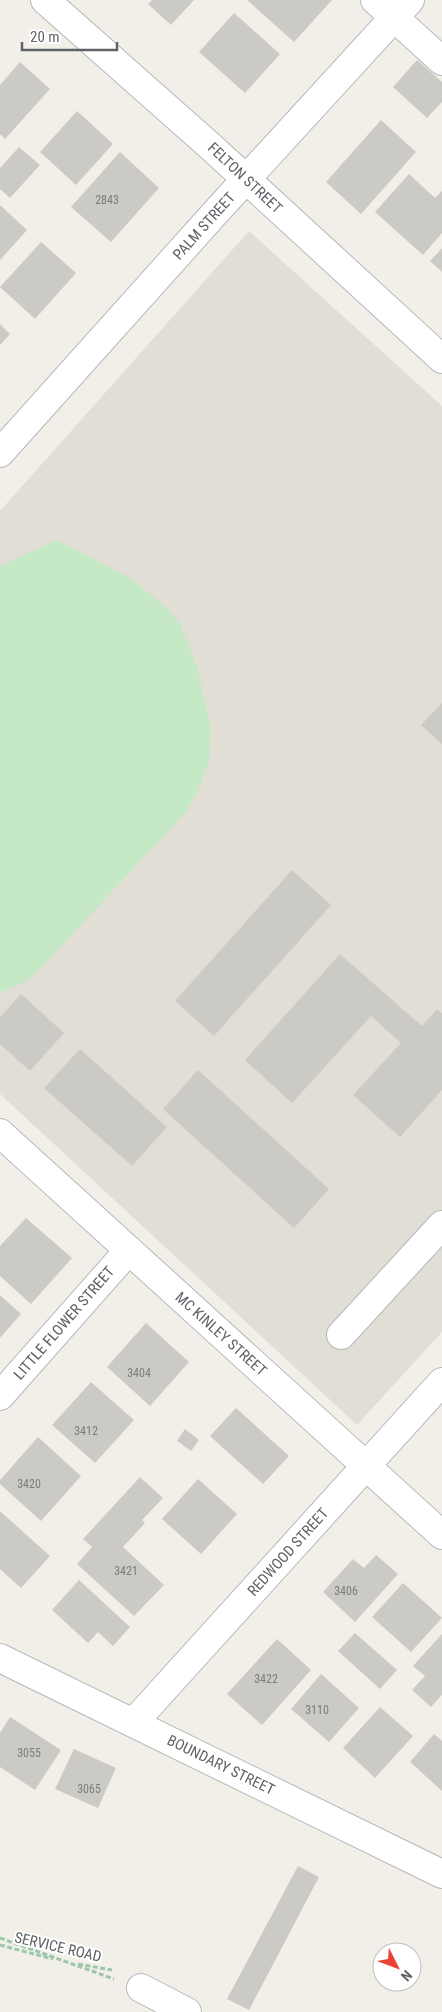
<svg xmlns="http://www.w3.org/2000/svg" width="442" height="2012" viewBox="0 0 442 2012" font-family="'Roboto Condensed',sans-serif">
<style>
.education{fill:#e1ded6}
.green{fill:#c5e8c5}
.building{fill:#cccac5}
.lines{fill:none;stroke-linecap:round;stroke-linejoin:round}
.minor-casing{stroke:#b5b8bc;stroke-width:30}
.path{stroke:#9cc7a9;stroke-width:3;stroke-dasharray:5 2.5;stroke-linecap:butt}
.minor{stroke:#fff;stroke-width:28}
.labels{text-anchor:middle;dominant-baseline:central;stroke-width:4;stroke-linejoin:round;paint-order:stroke}
.number-label{font-size:12px;fill:#7a7d7f}
.street-label{font-size:15px;fill:#5f6368;stroke:#fff}
</style>
<rect width="100%" height="100%" fill="#f1efe8"/>
<path class="education" d="M249 231 442 406V1332L357 1425 0 1094V511Z"/>
<path class="green" d="M57 540 132 579 171 612 181 626 197 667 211 727 209 762 198 790 186 812 38 971 23 983 0 992V566Z"/>
<path class="building" d="M152 0H194L171 25 148 4Z
M247 0H332L294 42Z
M234 13 280 54 245 93 199 52Z
M417 60 442 82V102L427 118 393 87Z
M20 62 50 89 5 139 0 134V85Z
M77 111 113 144 76 185 40 152Z
M381 120 416 152 361 214 326 182Z
M19 147 40 165 10 198 0 189V168Z
M120 152 159 188 111 242 71 207Z
M409 174 435 198 442 191V233L423 255 375 212Z
M0 205 27 230 0 260Z
M41 242 76 273 35 319 0 287Z
M442 248V272L430 261Z
M0 324 10 334 0 345Z
M442 703V744L421 725Z
M292 870 331 905 214 1036 175 1001Z
M340 954 422 1026 437 1009 442 1013V1090L400 1137 353 1095 401 1043 371 1016 292 1103 245 1060Z
M21 994 64 1033 30 1071 0 1044V1017Z
M80 1049 167 1127 132 1166 44 1088Z
M198 1070 329 1189 294 1228 163 1109Z
M26 1218 72 1258 31 1304 0 1276V1246Z
M0 1295 21 1314 0 1338Z
M146 1323 189 1362 150 1406 107 1367Z
M91 1382 134 1420 95 1463 52 1425Z
M236 1408 289 1456 263 1484 210 1436Z
M185 1429 199 1440 191 1451 177 1441Z
M38 1437 81 1476 41 1521 0 1484V1480Z
M140 1477 163 1498 142 1520 145 1523 123 1547 164 1585 134 1616 77 1564 92 1547 83 1539Z
M198 1479 237 1514 201 1554 162 1519Z
M0 1511 50 1556 21 1588 0 1569Z
M376 1555 398 1574 355 1622 323 1592 353 1559 364 1568Z
M79 1580 130 1627 113 1646 98 1632 88 1643 52 1610Z
M403 1583 442 1618 411 1652 372 1617Z
M355 1633 397 1670 380 1689 338 1651Z
M442 1634V1695L431 1707 412 1690 425 1676 413 1666Z
M277 1639 311 1670 262 1725 227 1694Z
M321 1674 359 1708 329 1742 291 1709Z
M380 1707 413 1736 375 1778 343 1748Z
M10 1717 61 1750 35 1790 0 1767V1733Z
M434 1734 442 1741V1791L410 1762Z
M74 1749 116 1768 98 1808 55 1789Z
M298 1866 319 1877 249 2010 227 1999Z"/>
<g class="lines">
<g class="minor-casing">
<path id="minor" d="M45 0 210 146 442 359
M375 0 442 61
M0 453 215 213 410 0
M0 1133 442 1535
M341 1335 442 1225
M0 1396 129 1250
M0 1658 442 1874
M134 1722 442 1382
M141 1988 187 2012"/>
</g>
<path class="path" d="M0 1938 114 1979
M0 1945 53 1959
M78 1964 112 1970"/>
<use href="#minor" class="minor"/>
</g>
<g class="labels">
<g class="number-label">
<text x="107" y="200">2843</text>
<text x="139" y="1373">3404</text>
<text x="86" y="1431">3412</text>
<text x="29" y="1484">3420</text>
<text x="126" y="1571">3421</text>
<text x="346" y="1591">3406</text>
<text x="266" y="1679">3422</text>
<text x="317" y="1710">3110</text>
<text x="29" y="1753">3055</text>
<text x="89" y="1789">3065</text>
</g>
<g class="street-label">
<text transform="translate(245 178) rotate(43)">FELTON STREET</text>
<text transform="translate(204 226) rotate(-48)">PALM STREET</text>
<text transform="translate(64 1323) rotate(-49)">LITTLE FLOWER STREET</text>
<text transform="translate(221 1334) rotate(42)">MC KINLEY STREET</text>
<text transform="translate(288 1552) rotate(-48)">REDWOOD STREET</text>
<text transform="translate(221 1765) rotate(26)">BOUNDARY STREET</text>
<text transform="translate(58 1947) rotate(13)">SERVICE ROAD</text>
</g>
</g>
<g transform="translate(397 1967) rotate(132)"><circle r="24" fill="#ffffff" stroke="#bfc1c3"/>
<path d="M0-4L9 19L0 12L-9 19Z" fill="#ea4335"/>
<text y="-8" font-size="14" font-weight="bold" text-anchor="middle" fill="#5f6368">N</text>
</g>
<path d="M22 42v8h95v-8" fill="none" stroke="#5f6368" stroke-width="2.5"/>
<text x="30" y="42" font-size="15" fill="#5f6368" stroke="#ffffff" stroke-width="4" paint-order="stroke">20 m</text>
</svg>
